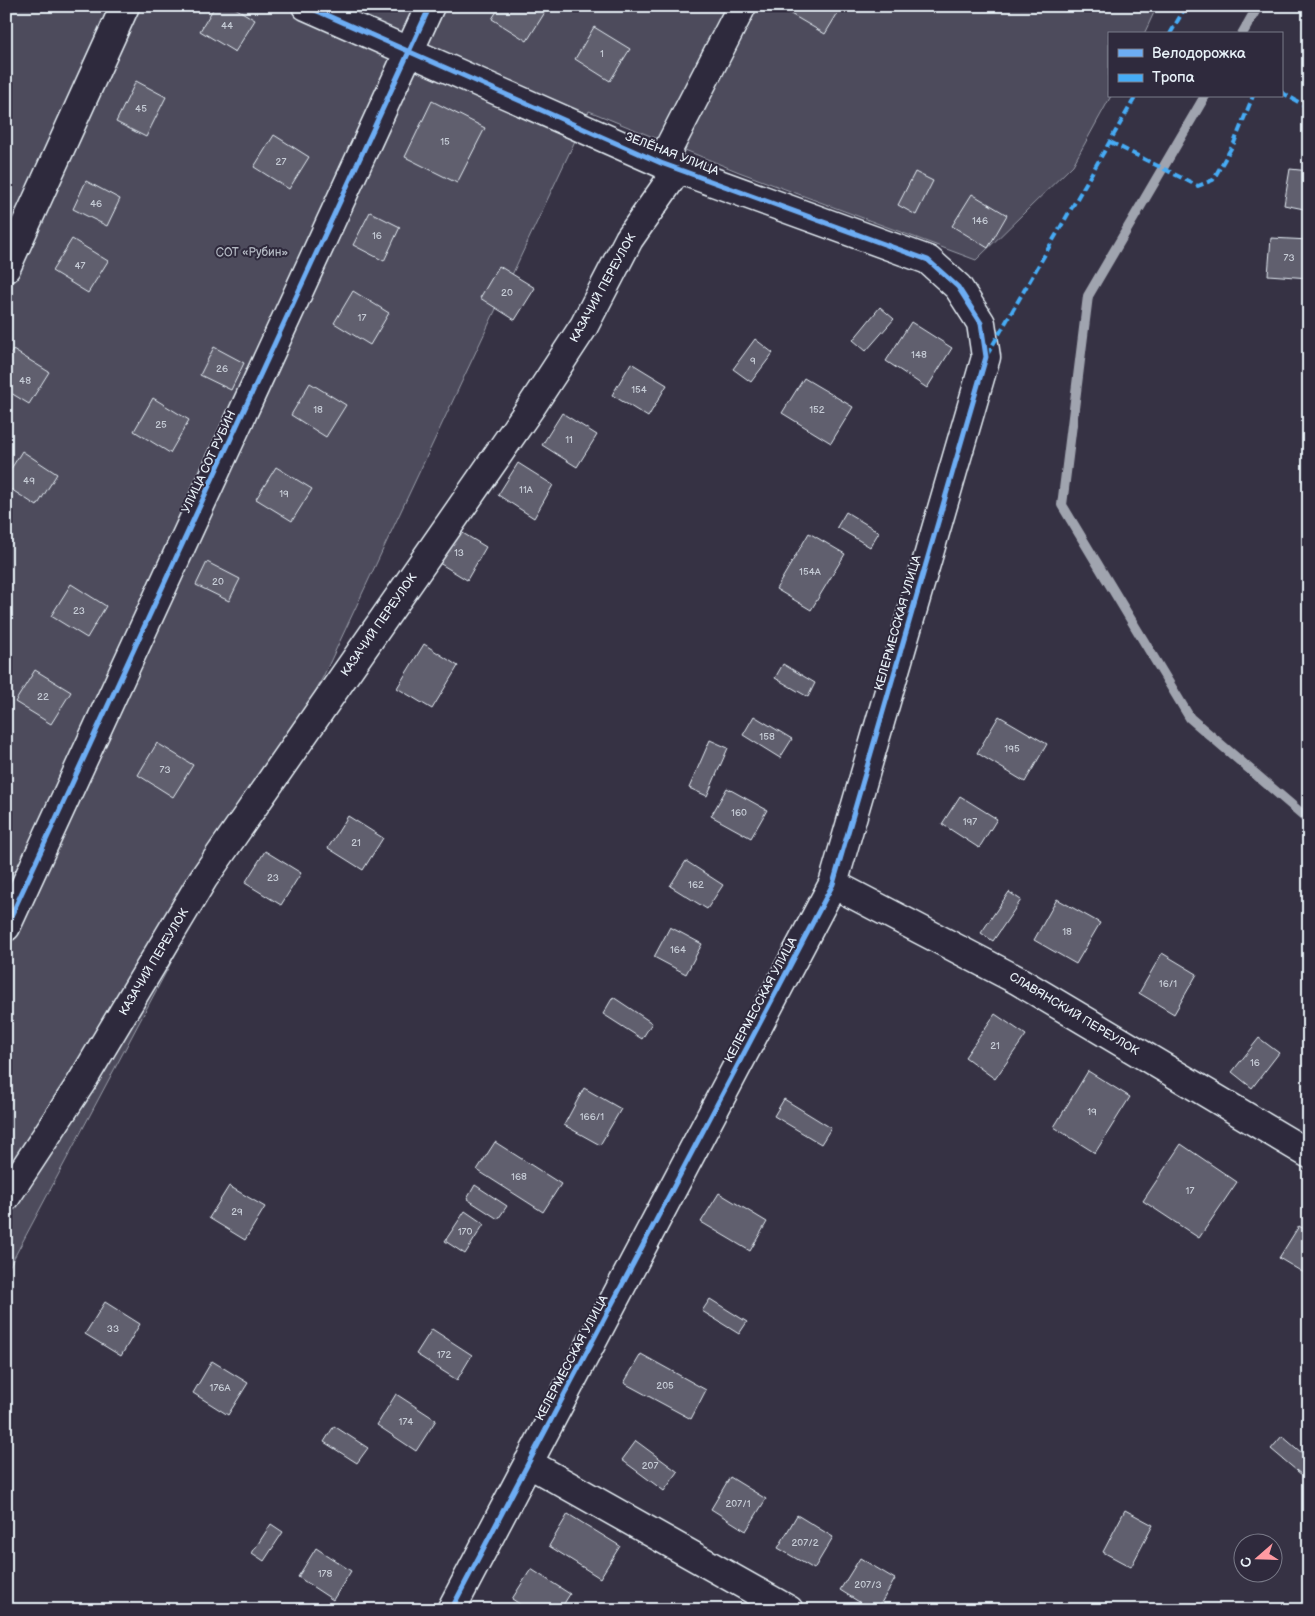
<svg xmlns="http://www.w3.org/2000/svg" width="1315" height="1616" viewBox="0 0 1315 1616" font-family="'Balsamiq Sans',sans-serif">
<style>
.green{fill:#4d4b5c;stroke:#9a9eaa}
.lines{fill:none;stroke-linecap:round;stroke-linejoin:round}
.stream{stroke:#a0a4af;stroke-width:10}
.building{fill:#605e6e;stroke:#e8f1f8}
.minor-casing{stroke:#e8f1f8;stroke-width:31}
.minor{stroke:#2f2a3d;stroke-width:28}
.quiet{stroke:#46acf6;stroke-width:4;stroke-dasharray:8 4;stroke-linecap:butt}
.cycleway-casing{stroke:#2f2a3d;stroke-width:8}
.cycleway{stroke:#6dadf4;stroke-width:5}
.labels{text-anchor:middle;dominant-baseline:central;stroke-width:4;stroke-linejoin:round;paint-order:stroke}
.number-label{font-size:10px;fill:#c6ccd6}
.street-label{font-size:12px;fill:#e8f1f8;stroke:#2f2a3d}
.park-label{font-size:12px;fill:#b2b7c1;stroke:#2f2a3d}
</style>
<rect width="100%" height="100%" fill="#363244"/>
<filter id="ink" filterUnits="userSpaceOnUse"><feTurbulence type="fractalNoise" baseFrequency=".02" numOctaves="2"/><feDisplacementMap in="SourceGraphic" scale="10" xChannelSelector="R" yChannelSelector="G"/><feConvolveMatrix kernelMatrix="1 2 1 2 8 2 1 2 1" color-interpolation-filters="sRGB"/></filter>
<g filter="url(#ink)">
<path class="green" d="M6 6H1157L1144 34H1109V96H1111L1073 165 976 260 739 172 589 111 323 677 7 1271Z"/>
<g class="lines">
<path class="stream" d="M1242 34 1258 6
M1205 96 1088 296 1062 505 1190 718 1309 820"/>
</g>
<path class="building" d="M215 6H232L255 20 235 52 200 31Z
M500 6H543L547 9 527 41 492 19Z
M793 6H842L825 34 789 13Z
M594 27 630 49 610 81 575 59Z
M136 81 166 97 146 137 116 122Z
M432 101 485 128 457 183 405 157Z
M274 135 309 157 289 189 254 167Z
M1290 169 1309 171V210L1284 205Z
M915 172 933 181 916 215 898 205Z
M86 181 120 199 107 226 73 209Z
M972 194 1007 215 988 248 952 226Z
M370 212 400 227 384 261 353 245Z
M1271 238 1309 240V278L1268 275Z
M72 239 108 261 88 293 52 271Z
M499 266 535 288 515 320 480 298Z
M353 291 389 313 370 345 334 323Z
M880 307 894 319 866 351 853 340Z
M911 322 952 348 927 388 886 361Z
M755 339 773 353 751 382 733 369Z
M214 347 244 363 231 390 200 375Z
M13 350 49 372 29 404 6 390V361Z
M631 363 667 385 648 417 612 395Z
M804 378 853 407 831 443 782 413Z
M310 383 346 405 326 437 291 415Z
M153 398 189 420 170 453 134 431Z
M562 413 597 435 577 467 542 445Z
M22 451 57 474 37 506 6 486V477Z
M518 463 553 485 534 518 498 495Z
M276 467 312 489 292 521 256 499Z
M846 512 879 532 870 547 837 527Z
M451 526 486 547 467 580 431 558Z
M809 533 845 554 811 610 776 589Z
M207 562 240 579 229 601 196 585Z
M71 584 106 606 87 638 51 616Z
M424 644 458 666 432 709 397 688Z
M783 664 815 683 808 697 775 678Z
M35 670 71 692 51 724 15 702Z
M754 716 792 739 780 758 743 735Z
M999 716 1047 744 1025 782 977 753Z
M710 740 728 748 707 796 689 788Z
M157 743 193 765 173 797 138 775Z
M727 788 767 810 751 838 711 816Z
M960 796 997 819 979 848 942 824Z
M348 816 383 838 363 870 328 848Z
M265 851 301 873 281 905 245 883Z
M686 861 723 885 707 909 670 886Z
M1009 892 1021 900 993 941 981 933Z
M1057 899 1100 923 1076 964 1034 940Z
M670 927 702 944 686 974 654 957Z
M1162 953 1197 974 1174 1014 1139 993Z
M613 997 652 1023 642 1039 603 1014Z
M995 1014 1026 1035 995 1079 965 1057Z
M1259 1038 1279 1053 1252 1088 1232 1072Z
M1088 1071 1130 1097 1095 1153 1054 1127Z
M584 1088 621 1109 600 1145 564 1125Z
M784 1099 831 1128 821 1144 774 1116Z
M495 1142 561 1184 543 1212 477 1170Z
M1181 1144 1237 1182 1199 1238 1143 1201Z
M475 1185 507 1206 498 1219 467 1199Z
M229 1186 265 1207 245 1240 209 1218Z
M719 1193 767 1222 750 1251 701 1222Z
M465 1211 484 1224 465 1254 445 1241Z
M1299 1226 1309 1232V1276L1279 1258Z
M710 1299 747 1322 739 1334 702 1311Z
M105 1302 140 1324 121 1356 85 1334Z
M432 1329 472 1355 457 1380 416 1354Z
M641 1354 706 1390 691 1419 624 1383Z
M212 1361 248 1383 228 1415 193 1393Z
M396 1394 436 1420 416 1451 377 1425Z
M334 1426 368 1448 357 1463 324 1442Z
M1282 1436 1309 1459V1481L1271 1449Z
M636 1441 678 1472 664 1491 622 1460Z
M730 1477 766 1499 746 1531 711 1509Z
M1125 1510 1153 1525 1131 1567 1103 1552Z
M568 1514 620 1546 600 1578 549 1546Z
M797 1515 833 1537 814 1569 778 1548Z
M271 1524 283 1532 264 1561 252 1553Z
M316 1548 351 1571 333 1600 298 1577Z
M860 1558 895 1579 877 1610H872L840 1590Z
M531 1569 570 1594 560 1610H529L512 1599Z"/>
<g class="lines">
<g class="minor-casing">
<path id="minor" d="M306 6 661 163 928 260 958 287 981 323 986 357 833 884 451 1610
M661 163 742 6
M6 268 125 6
M833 884 1017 980 1309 1154
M6 927 430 6
M6 1197 81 1083 203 879 531 407 584 326 629 239 678 169
M528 1463 789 1610"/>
</g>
<use href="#minor" class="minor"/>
<path class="quiet" d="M1170 34 1186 6
M1281 92 1309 108
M1110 142 1198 186 1213 180 1234 143 1253 96
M987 355 1136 96"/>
<g class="cycleway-casing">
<path id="cycleway" d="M306 6 661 163 928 260 958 287 981 323 986 357 833 884 451 1610
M6 927 430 6"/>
</g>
<use href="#cycleway" class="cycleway"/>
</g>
</g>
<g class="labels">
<g class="number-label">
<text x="227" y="26">44</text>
<text x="602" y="54">1</text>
<text x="141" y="109">45</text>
<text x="445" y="142">15</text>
<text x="281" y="162">27</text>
<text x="96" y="204">46</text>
<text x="980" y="221">146</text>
<text x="377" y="236">16</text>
<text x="1289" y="258">73</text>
<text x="80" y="266">47</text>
<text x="507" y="293">20</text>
<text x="362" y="318">17</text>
<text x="919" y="355">148</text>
<text x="753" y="361">9</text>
<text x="222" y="369">26</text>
<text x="25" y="381">48</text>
<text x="639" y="390">154</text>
<text x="318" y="410">18</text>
<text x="817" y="410">152</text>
<text x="161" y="425">25</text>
<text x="569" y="440">11</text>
<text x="29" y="481">49</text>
<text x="526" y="490">11А</text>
<text x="284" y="494">19</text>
<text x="459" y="553">13</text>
<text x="810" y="572">154А</text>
<text x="218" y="582">20</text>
<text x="79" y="611">23</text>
<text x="43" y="697">22</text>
<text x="767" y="737">158</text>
<text x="1012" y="749">195</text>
<text x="165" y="770">73</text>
<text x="739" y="813">160</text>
<text x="970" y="822">197</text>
<text x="356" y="843">21</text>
<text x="273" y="878">23</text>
<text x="696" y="885">162</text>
<text x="1067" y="932">18</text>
<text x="678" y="950">164</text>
<text x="1168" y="984">16/1</text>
<text x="995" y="1046">21</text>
<text x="1255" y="1063">16</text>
<text x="1092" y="1112">19</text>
<text x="592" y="1117">166/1</text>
<text x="519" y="1177">168</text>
<text x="1190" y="1191">17</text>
<text x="237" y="1212">29</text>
<text x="465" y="1232">170</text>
<text x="113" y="1329">33</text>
<text x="444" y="1355">172</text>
<text x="665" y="1386">205</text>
<text x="220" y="1388">176А</text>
<text x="406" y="1422">174</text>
<text x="650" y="1466">207</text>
<text x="738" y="1504">207/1</text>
<text x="805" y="1543">207/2</text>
<text x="325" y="1574">178</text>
<text x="868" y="1585">207/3</text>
</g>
<g class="street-label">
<text transform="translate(672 154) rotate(21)">ЗЕЛЁНАЯ УЛИЦА</text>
<text transform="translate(603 288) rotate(-61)">КАЗАЧИЙ ПЕРЕУЛОК</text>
<text transform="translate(209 462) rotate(-65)">УЛИЦА СОТ РУБИН</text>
<text transform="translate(898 623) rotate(-74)">КЕЛЕРМЕССКАЯ УЛИЦА</text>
<text transform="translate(379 625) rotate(-55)">КАЗАЧИЙ ПЕРЕУЛОК</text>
<text transform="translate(154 962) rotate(-59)">КАЗАЧИЙ ПЕРЕУЛОК</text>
<text transform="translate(761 1000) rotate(-62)">КЕЛЕРМЕССКАЯ УЛИЦА</text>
<text transform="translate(1074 1014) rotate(31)">СЛАВЯНСКИЙ ПЕРЕУЛОК</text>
<text transform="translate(572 1358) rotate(-62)">КЕЛЕРМЕССКАЯ УЛИЦА</text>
</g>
<g class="park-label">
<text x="252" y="252">СОТ «Рубин»</text>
</g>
</g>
<rect width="1315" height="1616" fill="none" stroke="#2f2a3d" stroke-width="25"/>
<rect x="12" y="12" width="1290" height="1591" fill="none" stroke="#e8f1f8" stroke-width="2" filter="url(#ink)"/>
<rect x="1108" y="32" width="175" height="65" fill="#2f2a3d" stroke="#797a88"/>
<rect x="1118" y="49" width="25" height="8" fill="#6dadf4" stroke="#797a88"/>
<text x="1152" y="58" font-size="15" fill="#e8f1f8">Велодорожка</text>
<rect x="1118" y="74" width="25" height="8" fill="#46acf6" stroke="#797a88"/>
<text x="1152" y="82" font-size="15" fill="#e8f1f8">Тропа</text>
<g transform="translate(1258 1558) rotate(250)"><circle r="24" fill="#2f2a3d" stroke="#797a88"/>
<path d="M0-4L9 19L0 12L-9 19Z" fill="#ff9aa2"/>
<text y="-8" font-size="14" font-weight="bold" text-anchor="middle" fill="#e8f1f8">С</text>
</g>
</svg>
